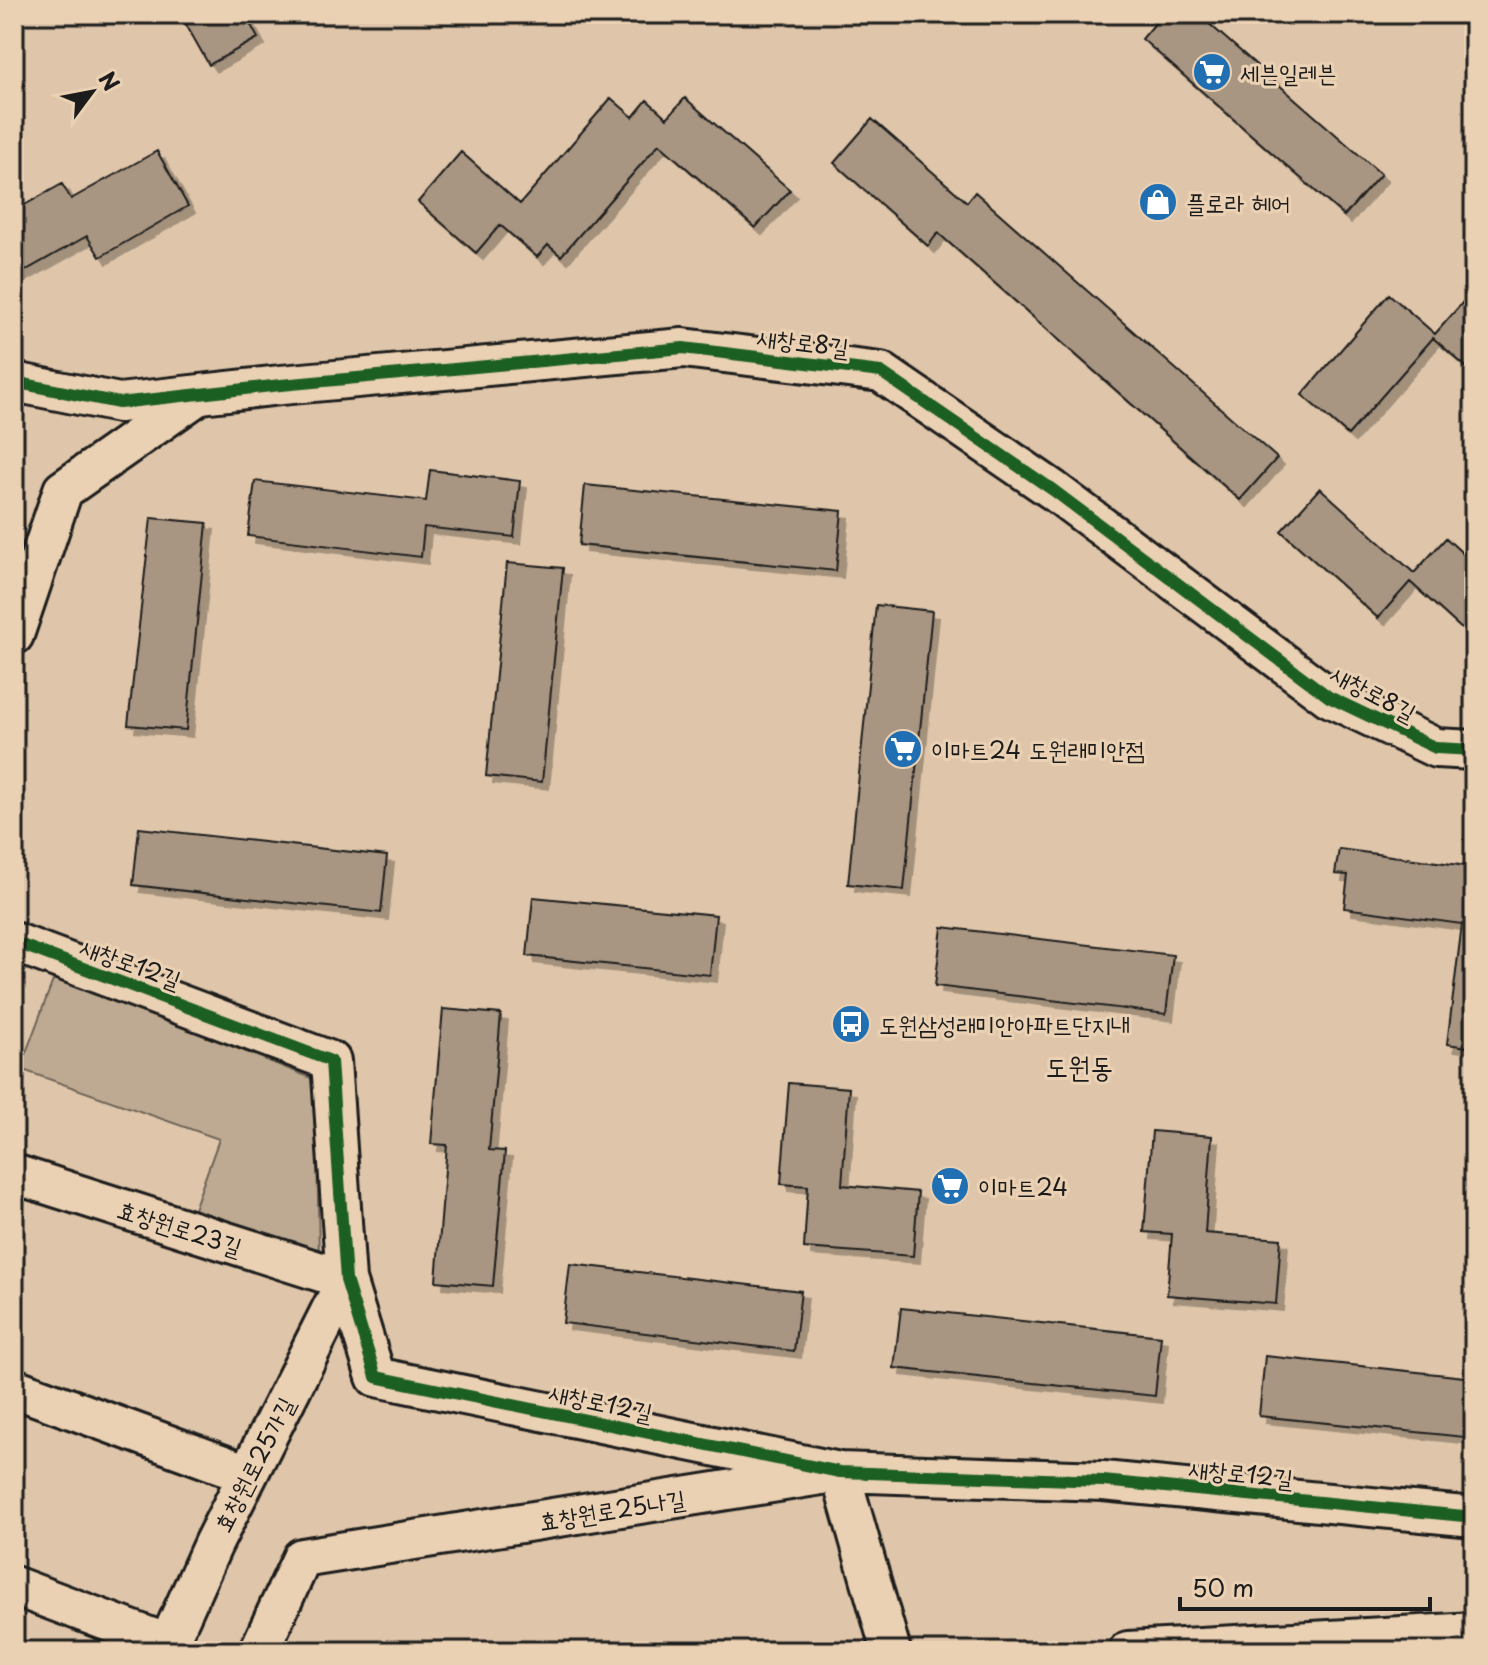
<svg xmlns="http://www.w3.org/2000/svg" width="1488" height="1665" viewBox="0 0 1488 1665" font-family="'Playpen Sans','Poor Story',sans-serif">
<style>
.green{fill:#beaa92;stroke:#6d6357;stroke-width:2}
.building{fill:#a99682;stroke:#1c1c1c;stroke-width:2;filter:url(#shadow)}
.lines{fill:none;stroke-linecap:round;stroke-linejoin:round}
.street-casing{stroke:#1c1c1c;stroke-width:44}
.street{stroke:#ebd1b3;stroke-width:38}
.cycleway-casing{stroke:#ebd1b3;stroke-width:17}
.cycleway{stroke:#1b5e20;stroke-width:12}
.labels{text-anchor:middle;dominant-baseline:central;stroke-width:6;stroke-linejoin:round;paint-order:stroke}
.poi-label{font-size:24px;fill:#1c1c1c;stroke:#ebd1b3;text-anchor:start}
.street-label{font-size:24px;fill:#1c1c1c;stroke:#ebd1b3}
.quarter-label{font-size:28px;fill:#1c1c1c;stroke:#ebd1b3}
</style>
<defs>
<filter id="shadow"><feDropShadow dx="7" dy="7" stdDeviation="0" flood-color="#0004"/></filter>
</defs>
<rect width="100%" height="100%" fill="#dfc6aa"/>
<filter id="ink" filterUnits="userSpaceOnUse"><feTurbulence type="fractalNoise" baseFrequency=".0125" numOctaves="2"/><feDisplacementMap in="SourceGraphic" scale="16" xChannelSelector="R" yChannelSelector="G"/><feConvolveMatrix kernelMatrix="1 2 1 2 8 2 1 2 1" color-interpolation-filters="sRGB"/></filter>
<g filter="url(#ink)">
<path class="green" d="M55 975 316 1080 319 1261 193 1212 219 1139 20 1069Z"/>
<path class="building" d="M180 14H245L258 38 209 65Z
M1163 14H1198L1381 174 1344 216 1142 39Z
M611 98 633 117 647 100 667 118 685 98 790 190 755 228 659 144 561 256 548 245 537 257 500 225 476 253 418 202 461 152 520 204Z
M872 119 967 202 975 192 1277 458 1240 500 938 233 928 246 834 163Z
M157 151 188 206 100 257 87 236 14 277V211L62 184 71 199Z
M1389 294 1435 334 1470 294 1474 298V374L1433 338 1348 435 1302 395Z
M430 470 520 481 514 537 424 527 421 557 248 536 255 481 426 501Z
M585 485 842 511 836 571 579 545Z
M1320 488 1414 573 1446 538 1474 564V640L1410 582 1378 618 1281 531Z
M151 518 207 523 186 730 128 725Z
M507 563 563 568 542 782 486 776Z
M876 605 932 611 904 890 848 884Z
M139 828 387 856 381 913 133 885Z
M1339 849 1474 867V1048L1447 1044 1462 924 1344 908 1348 875 1335 874Z
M533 897 716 915 710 975 527 956Z
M942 927 1173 955 1166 1014 935 986Z
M443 1009 501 1014 489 1150 505 1151 493 1286 436 1281 447 1145 431 1144Z
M789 1083 849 1088 842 1185 918 1192 913 1256 804 1248 808 1186 781 1184Z
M1152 1131 1212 1136 1205 1233 1281 1239 1276 1304 1167 1295 1172 1234 1144 1232Z
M570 1264 801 1291 794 1351 563 1323Z
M901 1308 1161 1336 1155 1396 894 1368Z
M1265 1356 1474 1378V1438L1259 1416Z"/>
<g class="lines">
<g class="street-casing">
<path id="street" d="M14 382 119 403 281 385 683 348 881 372 1053 490 1329 697 1436 748 1474 750
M14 635 63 490 197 396
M14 942 331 1061 346 1280 376 1377 840 1472 1103 1481 1474 1517
M14 1174 346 1280 213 1544 165 1651
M14 1388 248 1474
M14 1586 168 1644
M259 1651 302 1558 840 1472 891 1651
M1128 1651 1474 1632"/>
</g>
<use href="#street" class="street"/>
<g class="cycleway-casing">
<path id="cycleway" d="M14 382 119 403 281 385 683 348 881 372 1053 490 1329 697 1436 748 1474 750
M14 942 331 1061 346 1280 376 1377 840 1472 1103 1481 1474 1517"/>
</g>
<use href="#cycleway" class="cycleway"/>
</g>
</g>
<defs>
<g id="supermarket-disc" transform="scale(2)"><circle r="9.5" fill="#1f6fb2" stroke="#ebd1b3"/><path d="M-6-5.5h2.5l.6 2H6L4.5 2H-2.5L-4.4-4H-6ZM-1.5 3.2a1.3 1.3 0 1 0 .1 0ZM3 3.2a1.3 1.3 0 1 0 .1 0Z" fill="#fff"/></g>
<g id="shop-disc" transform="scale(2)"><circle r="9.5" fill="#1f6fb2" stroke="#ebd1b3"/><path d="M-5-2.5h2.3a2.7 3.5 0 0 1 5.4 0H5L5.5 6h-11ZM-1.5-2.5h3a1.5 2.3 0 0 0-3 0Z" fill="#fff"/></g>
<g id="bus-disc" transform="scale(2)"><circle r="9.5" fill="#1f6fb2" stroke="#ebd1b3"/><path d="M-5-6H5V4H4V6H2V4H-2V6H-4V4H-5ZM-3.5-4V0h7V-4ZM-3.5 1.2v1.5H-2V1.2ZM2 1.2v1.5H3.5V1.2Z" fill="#fff"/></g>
</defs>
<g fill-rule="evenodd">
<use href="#supermarket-disc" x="1212" y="72"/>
<use href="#shop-disc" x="1158" y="202"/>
<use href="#supermarket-disc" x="903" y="749"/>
<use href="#bus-disc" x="851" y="1024"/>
<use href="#supermarket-disc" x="950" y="1186"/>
</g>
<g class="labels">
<g class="poi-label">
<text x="1240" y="72">세븐일레븐</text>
<text x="1186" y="202">플로라 헤어</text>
<text x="931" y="749">이마트24 도원래미안점</text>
<text x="879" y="1024">도원삼성래미안아파트단지내</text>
<text x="978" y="1186">이마트24</text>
</g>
<g class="street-label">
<text transform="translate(803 341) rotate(7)">새창로8길</text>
<text transform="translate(1374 692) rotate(28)">새창로8길</text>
<text transform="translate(131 962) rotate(20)">새창로12길</text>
<text transform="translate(180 1227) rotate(18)">효창원로23길</text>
<text transform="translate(601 1401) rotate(12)">새창로12길</text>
<text transform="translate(253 1464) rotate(-63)">효창원로25가길</text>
<text transform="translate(1241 1472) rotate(6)">새창로12길</text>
<text transform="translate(612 1509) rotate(-9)">효창원로25나길</text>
</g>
<g class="quarter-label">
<text x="1079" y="1065">도원동</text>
</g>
</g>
<rect width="1488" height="1665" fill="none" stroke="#ebd1b3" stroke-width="48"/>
<rect x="24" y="24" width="1440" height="1617" fill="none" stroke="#1c1c1c" stroke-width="3" filter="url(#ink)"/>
<g transform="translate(92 92) rotate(58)" stroke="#ebd1b3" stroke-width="6" paint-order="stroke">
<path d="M0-6L14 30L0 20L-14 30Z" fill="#1c1c1c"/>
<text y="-12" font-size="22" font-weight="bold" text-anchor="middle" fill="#1c1c1c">N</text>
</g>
<path d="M1180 1597v12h250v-12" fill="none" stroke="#1c1c1c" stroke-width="4"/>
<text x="1192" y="1597" font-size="24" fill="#1c1c1c" stroke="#ebd1b3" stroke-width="6" paint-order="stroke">50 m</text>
</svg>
